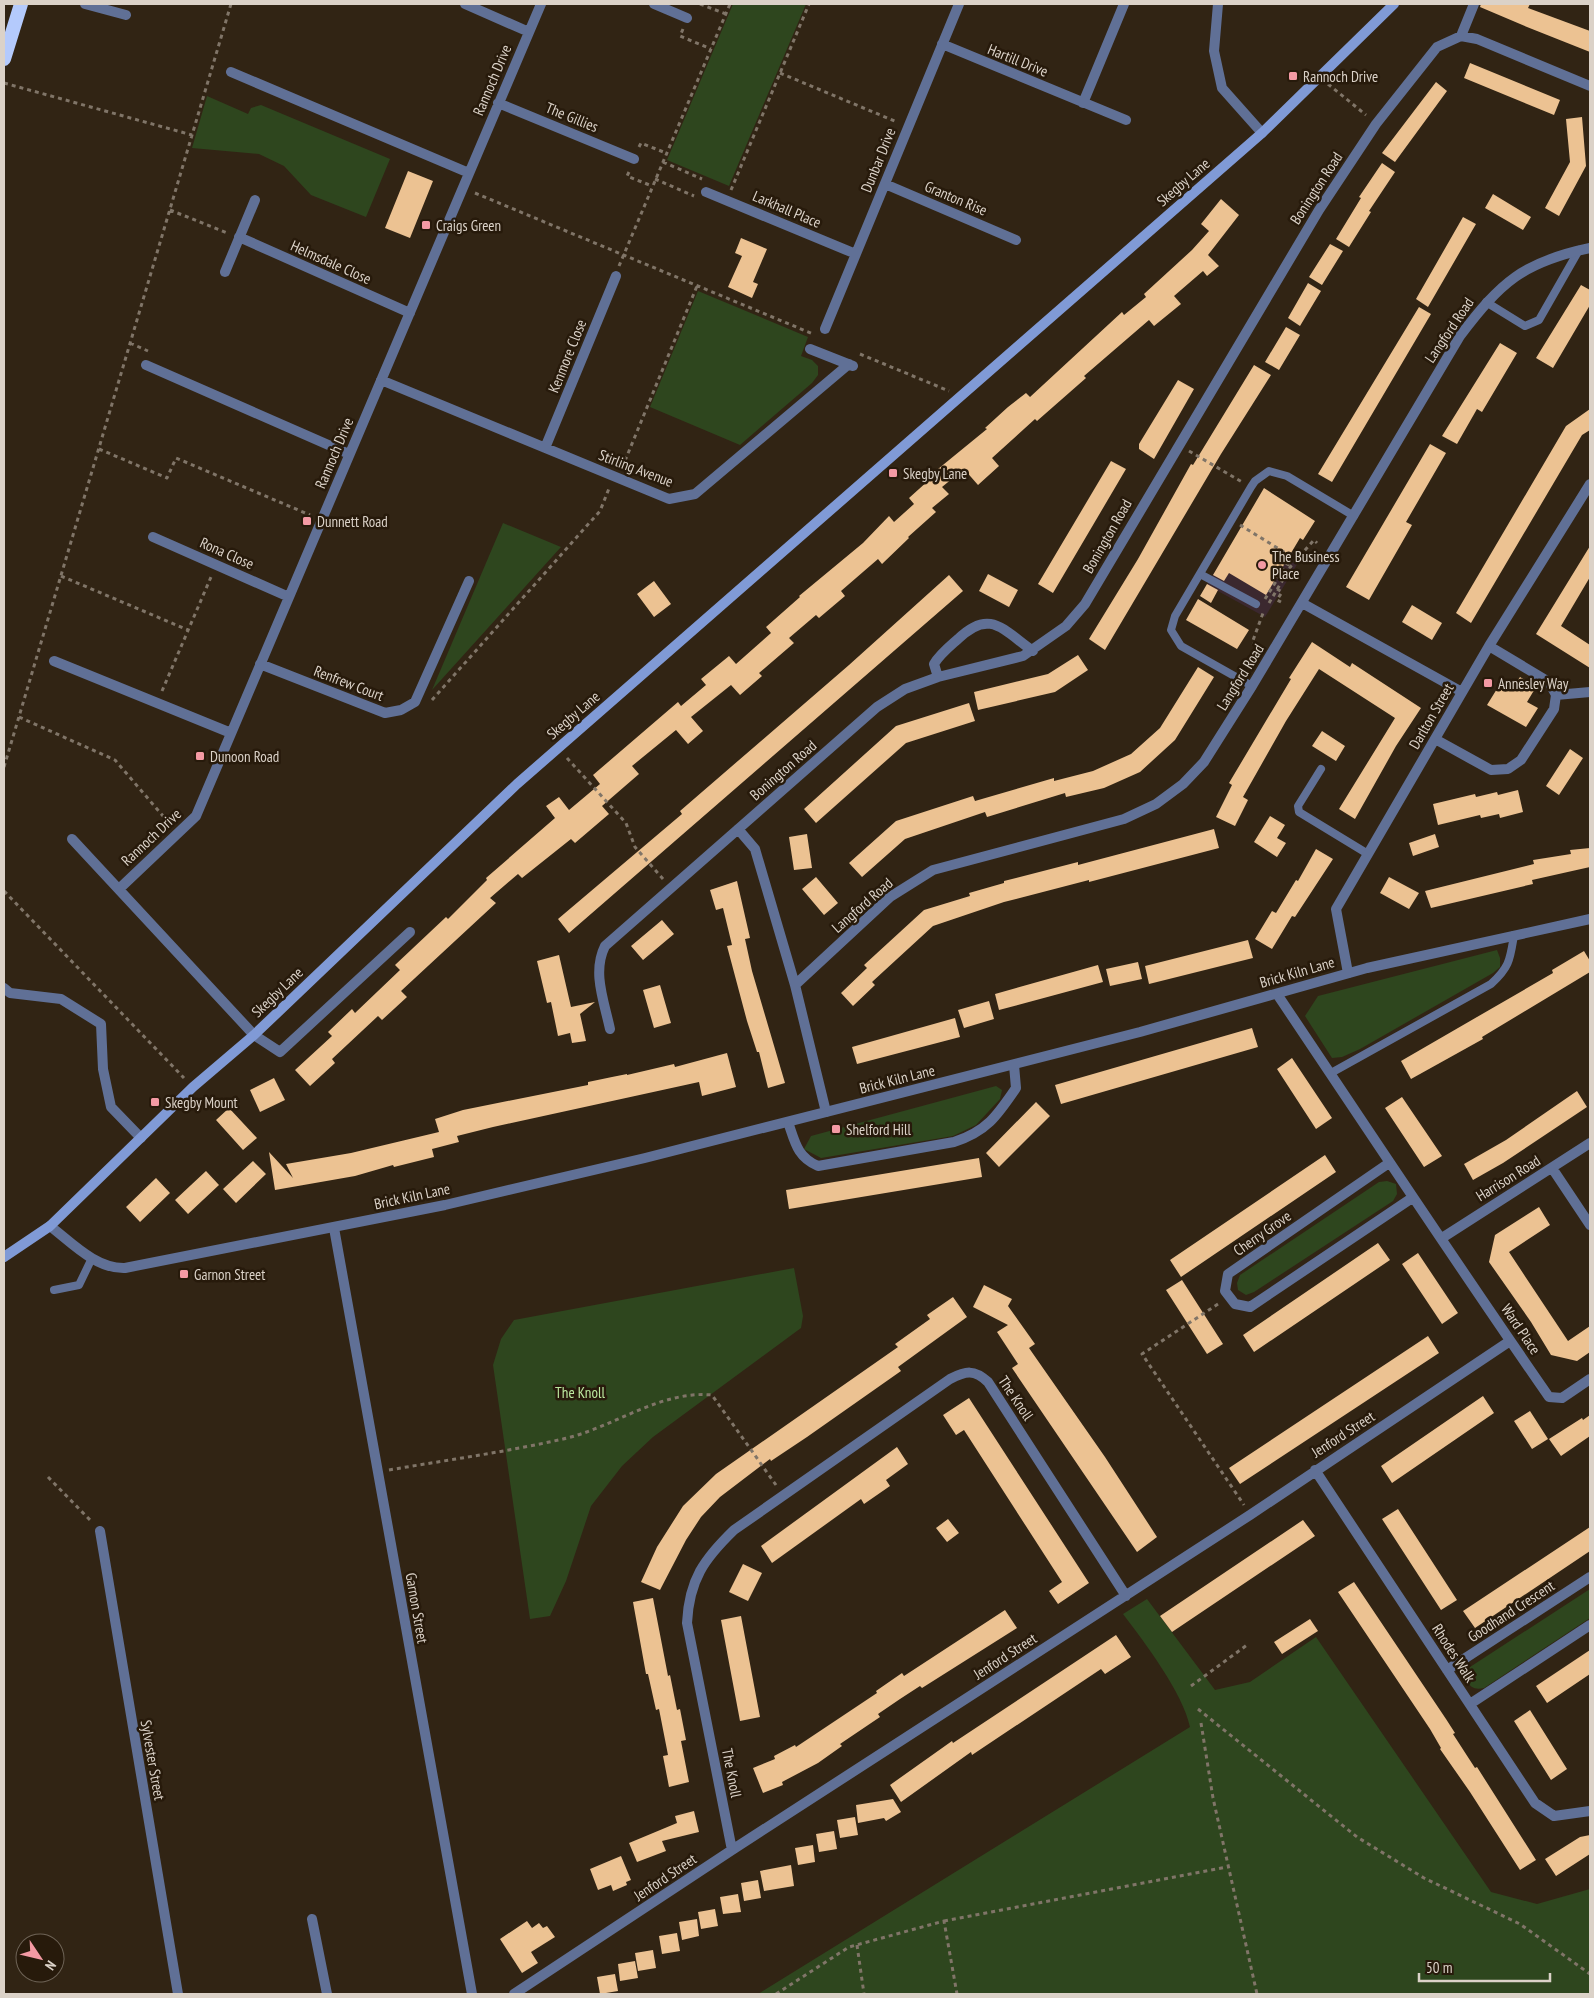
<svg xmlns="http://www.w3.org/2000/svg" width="1594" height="1998" viewBox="0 0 1594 1998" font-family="'PT Sans Narrow',sans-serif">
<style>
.commercial{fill:#3b282f}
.green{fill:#2e461e}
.building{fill:#ecc292}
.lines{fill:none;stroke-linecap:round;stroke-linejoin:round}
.path{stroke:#807568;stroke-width:3;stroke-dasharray:4 4;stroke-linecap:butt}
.service{stroke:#607096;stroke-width:8}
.minor{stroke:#607096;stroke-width:10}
.tertiary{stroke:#607096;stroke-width:10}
.secondary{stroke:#809ad6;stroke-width:10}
.trunk{stroke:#b4cafc;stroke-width:14}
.poi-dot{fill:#f49aa4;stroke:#271a0b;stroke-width:2}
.labels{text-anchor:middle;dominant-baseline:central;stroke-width:5;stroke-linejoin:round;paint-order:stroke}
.street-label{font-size:15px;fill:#dbd2c8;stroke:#271a0b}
.poi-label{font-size:15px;fill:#dbd2c8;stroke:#271a0b;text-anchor:start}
.park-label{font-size:15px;fill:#bce99f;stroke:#271a0b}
</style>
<rect width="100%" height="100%" fill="#312414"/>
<path class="commercial" d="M1243 524 1301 558 1265 617 1207 585 1214 573 1225 579 1251 537 1242 526Z"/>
<path class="green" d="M733 4H806L729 186 667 160Z
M207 96 248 114 251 108 261 105 390 159 366 217 311 195 284 166 259 154 192 148Z
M698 291 808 337 801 356 812 360 818 366V375L812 383 740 445 650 407Z
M503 523 561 547 432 690Z
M1497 950 1500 958V967L1493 973 1360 1049 1342 1057 1332 1058 1305 1016 1318 996Z
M996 1086 1002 1090 1000 1099 976 1125 953 1136 821 1158 804 1149 811 1136Z
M1387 1181 1396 1184 1397 1194 1393 1201 1254 1292 1246 1295 1238 1290 1237 1283 1240 1275 1379 1182Z
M794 1268 803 1316 801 1328 653 1437 622 1466 591 1506 566 1581 550 1616 530 1619 493 1365 501 1339 514 1320Z
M1590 1589V1618L1484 1688C1475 1690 1471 1688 1466 1680L1470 1667Z
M1147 1599 1215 1690 1250 1682 1316 1637 1491 1892 1537 1904 1590 1889V1994H758L1190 1727C1183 1693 1145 1643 1123 1614Z"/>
<path class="building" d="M1481 4H1530L1528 8 1590 31V52L1527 27 1480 7Z
M1470 63 1560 100 1554 115 1464 78Z
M1436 82 1447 91 1395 162 1382 153Z
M1582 117 1586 166 1559 216 1545 208 1570 162 1566 119Z
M1382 163 1395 172 1369 211 1371 212 1349 247 1336 239 1361 198 1359 197Z
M408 171 433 181 410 238 385 228Z
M1493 194 1531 217 1523 230 1485 208Z
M1221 199 1239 215 1208 255 1219 266 1207 276 1203 271 1174 296 1181 304 1154 326 1149 320 1084 376 1086 378 1037 421 1035 419 992 458 999 466 978 485 964 469 942 487 949 494 932 508 936 512 908 537 909 538 882 564 878 559 841 591 845 596 819 618 816 615 789 638 794 643 759 673 762 676 740 695 731 685 691 717 703 731 688 744 676 730 632 766 639 774 602 806 609 814 575 843 571 839 522 878 518 874 490 898 496 903 401 991 407 997 382 1020 378 1016 332 1059 335 1063 310 1086 295 1070 332 1036 328 1032 352 1009 355 1013 400 970 395 965 446 917 448 919 487 880 486 878 555 818 546 806 559 797 569 810 600 784 593 775 678 702 681 706 706 685 701 679 729 656 736 664 771 633 766 627 800 597 799 596 863 543 889 516 894 522 914 504 909 498 929 480 927 478 987 429 985 428 1008 407 1026 393 1030 397 1122 312 1124 315 1146 297 1144 294 1192 250 1209 231 1201 224Z
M1463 217 1476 224 1428 307 1416 299Z
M741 238 767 249 753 282 758 284 752 298 728 287 742 256 735 253Z
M1330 244 1343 251 1322 285 1309 277Z
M1308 283 1321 291 1300 326 1288 318Z
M1581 285 1590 290V305L1553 368 1536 358Z
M1419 307 1431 314 1332 482 1318 474Z
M1286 327 1300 335 1279 370 1265 362Z
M1500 343 1517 353 1482 412 1477 409 1457 444 1442 436Z
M1254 365 1271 375 1221 454 1105 650 1089 639 1138 559 1191 464 1193 465Z
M1178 380 1194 389 1154 459 1139 449V444Z
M1590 409V430L1582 435 1471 623 1456 613 1566 426Z
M1430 444 1446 453 1406 522 1412 525 1369 600 1346 587Z
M1111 461 1126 469 1053 593 1038 584Z
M1264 488 1315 521 1303 540 1300 538 1266 595 1229 573 1224 581 1213 575Z
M1590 546V577L1561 626 1590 645V668L1536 634Z
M988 574 1018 590 1009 607 979 591Z
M949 575 963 591 569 933 558 919 682 814 680 811 849 665Z
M654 581 671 604 654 617 637 594Z
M1207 584 1218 590 1211 603 1200 596Z
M1198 599 1249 630 1237 649 1186 620Z
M1412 605 1442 623 1432 640 1402 622Z
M1312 642 1350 667 1352 663 1421 708 1396 746 1355 819 1339 809 1395 718 1319 669 1286 721 1243 797 1248 800 1235 826 1216 817 1232 785 1229 783 1291 679 1289 678Z
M1078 655 1088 670 1055 692 978 710 974 692 1048 674Z
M1198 667 1214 677 1175 740 1140 772 1104 788 1066 797 1065 793 987 817 985 812 905 839 862 877 849 863 896 821 973 796 975 801 1054 778V781L1093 771 1131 754 1160 728Z
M1520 677 1536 687 1527 702 1538 708 1526 727 1487 705 1500 684 1511 691Z
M969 703 975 721 906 743 816 823 804 809 896 726Z
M1322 731 1345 746 1336 761 1312 746Z
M1570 749 1583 758 1559 795 1546 786Z
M1518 790 1523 812 1500 818 1499 814 1481 818 1480 815 1438 825 1433 804 1475 794 1476 797 1497 792 1498 795Z
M1270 816 1285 825 1277 838 1286 843 1277 857 1254 842Z
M1214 829 1219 848 1089 882V880L1004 902 933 926 872 982 875 985 853 1006 841 993 867 968 864 965 924 910 970 896 969 893 1004 883V881L1078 862V865Z
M807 834 812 868 794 870 789 837Z
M1435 834 1439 847 1413 856 1409 843Z
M1590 848V867L1532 880 1533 884 1431 908 1425 891 1534 864 1533 860 1571 854 1570 850Z
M1316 849 1333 859 1295 917 1292 916 1272 949 1255 939 1272 911 1276 913 1296 880 1298 881Z
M816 877 838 903 824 915 802 889Z
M1389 877 1419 893 1409 909 1380 893Z
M737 881 750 938 745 939 752 971 785 1083 768 1088 759 1052H757L747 1021 727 946 732 945 723 908 716 910 710 890Z
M662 920 674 934 643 960 631 946Z
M1248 940 1253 958 1149 984 1145 966Z
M1584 951 1590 961V972L1482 1037 1483 1039 1411 1079 1401 1061 1553 973 1552 970Z
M559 955 571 1007 595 1002 580 1014 586 1041 572 1043 570 1033 558 1036 551 1002 547 1003 537 961Z
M1138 962 1142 979 1110 986 1106 969Z
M1098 965 1103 982 999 1010 995 994Z
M660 985 671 1023 654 1028 643 990Z
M989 1001 994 1019 964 1028 958 1010Z
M955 1018 960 1037 857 1064 852 1047Z
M1252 1028 1258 1047 1061 1104 1055 1085Z
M727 1053 736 1087 702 1096 699 1082 493 1127 457 1136 459 1142 432 1149 434 1157 394 1167 393 1165 355 1176 275 1190 269 1152 293 1178 286 1164 351 1153 439 1132 435 1119 463 1110 588 1085V1082L612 1077 627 1074V1075L674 1064 675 1067Z
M1292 1058 1332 1118 1316 1129 1277 1069Z
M274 1078 285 1100 260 1112 250 1090Z
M1577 1091 1587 1107 1503 1163 1473 1180 1464 1164 1506 1140Z
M1402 1097 1442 1156 1424 1167 1385 1108Z
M1036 1102 1050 1116 999 1167 986 1153Z
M229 1108 257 1138 243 1150 216 1120Z
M1325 1155 1336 1172 1181 1277 1170 1260Z
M979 1158 982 1177 789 1209 786 1190Z
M253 1161 266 1174 236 1203 223 1189Z
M206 1171 219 1185 188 1214 175 1200Z
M156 1178 170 1193 140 1222 126 1207Z
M1539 1207 1550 1225 1509 1252 1568 1341 1590 1326V1352L1577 1361 1551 1355 1531 1322 1489 1262 1495 1235Z
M1378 1243 1390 1260 1254 1352 1243 1335Z
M1418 1253 1458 1313 1442 1324 1402 1264Z
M1182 1280 1223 1344 1207 1354 1166 1290Z
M984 1285 1012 1299 1008 1306 1035 1344 1029 1348 1105 1457 1157 1537 1137 1552 1012 1368 1018 1364 997 1332 1008 1325 973 1307Z
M953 1297 967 1317 898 1367 901 1371 807 1437 771 1461 770 1459 720 1497 701 1517 686 1540 660 1590 641 1582 657 1547 683 1506 716 1474 898 1347 895 1344 930 1319 927 1315Z
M1428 1336 1439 1353 1240 1484 1229 1468Z
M1483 1396 1494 1413 1392 1483 1381 1466Z
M969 1398 1089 1583 1058 1604 1049 1591 1062 1582 964 1430 956 1435 943 1415Z
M1530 1411 1548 1439 1532 1449 1514 1421Z
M1590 1415V1436L1561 1456 1549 1439 1582 1418 1583 1420Z
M897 1447 908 1464 886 1480 890 1486 864 1504 861 1499 772 1563 761 1546Z
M1398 1509 1457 1600 1441 1610 1382 1519Z
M948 1519 959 1533 947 1542 936 1528Z
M1303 1520 1315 1536 1172 1632 1160 1616Z
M1590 1527V1551L1475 1628 1463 1611Z
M743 1564 762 1573 748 1601 729 1592Z
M1354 1582 1446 1719 1455 1733 1453 1734 1475 1768 1477 1767 1536 1860 1520 1870 1470 1792 1440 1749 1441 1748 1430 1729 1338 1592Z
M653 1598 668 1676 670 1675 677 1710 680 1709 686 1740 681 1741 689 1782 669 1787 663 1756 668 1755 659 1709 656 1710 648 1674H646L633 1602Z
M1005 1610 1017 1628 922 1688 920 1686 900 1699 878 1714 880 1717 840 1744 842 1746 818 1763 782 1782 783 1785 763 1793 753 1768 775 1759 774 1756 795 1745 796 1747 877 1693 876 1691 902 1673 904 1676Z
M741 1616 760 1717 740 1721 721 1620Z
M1310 1619 1318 1631 1282 1654 1274 1642Z
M1116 1635 1131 1657 1105 1674 1101 1669 972 1755 971 1752 901 1802 890 1785 952 1741 953 1743Z
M1590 1650V1674L1547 1703 1536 1686Z
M1530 1710 1567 1769 1551 1780 1514 1721Z
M893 1799 901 1812 886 1821 884 1818 858 1823 856 1805Z
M694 1811 699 1832 662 1841 666 1851 637 1862 629 1843 677 1823 675 1816Z
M855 1817 858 1835 840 1838 837 1820Z
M834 1831 837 1849 819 1852 816 1834Z
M1590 1835V1854L1556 1876 1545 1859 1580 1837Z
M813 1845 815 1862 798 1865 795 1848Z
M621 1856 631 1880 626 1882 627 1885 613 1891 611 1885 598 1890 590 1869Z
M791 1865 794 1886 764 1891 760 1871Z
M758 1880 761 1898 744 1901 741 1883Z
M738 1894 741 1912 723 1914 720 1897Z
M715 1909 718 1926 701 1929 698 1912Z
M697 1919 699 1936 682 1940 679 1922Z
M527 1921 532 1928 539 1923 543 1928 547 1926 555 1937 531 1952 538 1963 522 1973 500 1939Z
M677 1933 680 1951 662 1954 659 1936Z
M653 1950 656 1968 638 1971 635 1953Z
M635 1961 638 1978 620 1981 618 1964Z
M615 1974 618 1991 600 1994 597 1977Z"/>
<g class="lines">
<path class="path" d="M700 4 726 14
M683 29 680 36 711 49
M780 73 897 122
M4 83 192 135
M1328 84 1366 115
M639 147 641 143 666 153
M663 162 702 179
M629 172 627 176 652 186
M655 179 694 196
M731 190 809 4
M475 193 813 334
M170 210 227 233
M619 266 730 4
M130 343 148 351
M860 354 949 391
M99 449 167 478 176 458 310 515
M1189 451 1242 482
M622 468 697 286
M1240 525 1297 560
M61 576 188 630
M1277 589 1282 592 1277 600 1281 602
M1265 599 1287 564 1291 566
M1269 603 1291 566 1314 540 1317 543
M1256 645 1252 643 1263 613
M162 691 211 577
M432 700 600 511 610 486
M19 717 115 760 169 823
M567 758 626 823 635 847 663 879
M4 767 231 4
M4 891 184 1078
M1218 1304 1142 1354 1244 1505
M389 1470C447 1460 506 1452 563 1439 613 1428 660 1390 712 1395L776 1485
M48 1477 91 1521
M1191 1686 1247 1645
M1198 1709 1357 1837 1424 1878 1520 1924 1590 1974
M1201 1723 1213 1798 1257 1994
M944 1921 1227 1867
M857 1945 864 1994
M776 1994 849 1947 944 1921 957 1994"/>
<path class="service" d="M1486 302 1525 326 1539 320 1579 250
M1200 574 1256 604
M1252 686 1181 646 1171 630 1175 616 1251 487 1255 481 1269 471 1287 476 1354 516
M1321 769 1298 806 1299 812 1368 854
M1331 1073 1491 984C1510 967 1510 959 1514 935
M54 1290 79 1285 92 1258"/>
<path class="minor" d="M85 4 126 15
M465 4 529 32
M654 4 687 18
M1218 4 1214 51 1222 88 1262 133
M1461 36 1474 4
M942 44 1126 120
M231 72 469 173
M498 103 634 159
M1083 103 1124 4
M885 184 1016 240
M706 192 856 254
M239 237 410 313
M225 272 255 200
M825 329 959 4
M810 349 853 366
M146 365 349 454
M381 380 669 499 695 494 849 364
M545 448 616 276
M153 537 289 597
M1302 603 1462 692
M54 661 231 733
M260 664 385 713 401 710 415 702 469 581
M938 677 934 664C940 654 949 647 958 639 990 608 1003 630 1033 651
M1556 695 1590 692
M1435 739 1491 770 1508 769 1521 760 1554 709 1556 695 1549 682 1489 646
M738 829 755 849 795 985 826 1112
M72 839 254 1035 280 1052 410 932
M119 889 196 816 541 4
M1348 973 1336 909 1489 646 1590 484
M795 985 890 897 933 870 1124 819 1156 804 1183 784 1204 762 1252 686 1460 336C1501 282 1523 262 1590 248
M4 988 10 993 61 999 101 1024 103 1069 111 1107 141 1138
M1277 994C1367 1128 1456 1263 1549 1397L1562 1398 1590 1379
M610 1029C604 1001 592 972 605 946L877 707 905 689 938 677 1023 656 1066 626 1085 604 1319 210 1376 124 1437 47 1461 36 1477 39 1590 86
M788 1122C795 1142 797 1157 818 1166L954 1142C987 1131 997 1116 1016 1088L1014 1065
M1389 1163 1228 1274 1225 1291 1235 1304 1250 1307 1412 1198
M1552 1168 1590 1225
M334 1228 472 1994
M1442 1238 1590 1143
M1315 1470 1535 1803 1554 1816 1590 1811
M100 1531 178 1994
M1447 1670 1590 1577
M1470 1704 1590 1625
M732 1850 687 1623C689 1580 704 1559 734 1530L950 1379C966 1371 974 1369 988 1382L1126 1596
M312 1919 327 1994
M514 1994 732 1850 1250 1515 1510 1341"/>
<path class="tertiary" d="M50 1226C72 1243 96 1269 125 1268L445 1205 645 1158 1140 1032 1367 968 1590 919"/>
<path class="secondary" d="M4 1257 50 1226 193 1087 254 1035 517 784 1262 133 1394 4"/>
<path class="trunk" d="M4 59 21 4"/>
</g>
<g class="poi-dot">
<rect x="1288" y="71" width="10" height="10" rx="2.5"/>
<rect x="421" y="220" width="10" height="10" rx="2.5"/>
<rect x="888" y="468" width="10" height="10" rx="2.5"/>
<rect x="302" y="516" width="10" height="10" rx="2.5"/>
<circle cx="1262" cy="565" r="5"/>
<rect x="1483" y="678" width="10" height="10" rx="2.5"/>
<rect x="195" y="751" width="10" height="10" rx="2.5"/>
<rect x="150" y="1097" width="10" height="10" rx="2.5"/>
<rect x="831" y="1124" width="10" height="10" rx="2.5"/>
<rect x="179" y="1269" width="10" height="10" rx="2.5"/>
</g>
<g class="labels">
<g class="street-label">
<text transform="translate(1018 60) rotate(22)">Hartill Drive</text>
<text transform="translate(492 80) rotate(-67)">Rannoch Drive</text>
<text transform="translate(572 117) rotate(22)">The Gillies</text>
<text transform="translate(878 160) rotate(-68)">Dunbar Drive</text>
<text transform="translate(1183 182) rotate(-41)">Skegby Lane</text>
<text transform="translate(1316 188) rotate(-57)">Bonington Road</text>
<text transform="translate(956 198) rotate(23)">Granton Rise</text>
<text transform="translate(787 209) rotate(23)">Larkhall Place</text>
<text transform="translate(331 262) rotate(24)">Helmsdale Close</text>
<text transform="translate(1449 330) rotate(-56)">Langford Road</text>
<text transform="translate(567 356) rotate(-68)">Kenmore Close</text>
<text transform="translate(334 453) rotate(-67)">Rannoch Drive</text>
<text transform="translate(636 468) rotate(21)">Stirling Avenue</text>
<text transform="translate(1107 536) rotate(-60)">Bonington Road</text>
<text transform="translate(227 553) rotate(24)">Rona Close</text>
<text transform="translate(1240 677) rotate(-58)">Langford Road</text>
<text transform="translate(349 683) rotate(21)">Renfrew Court</text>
<text transform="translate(573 715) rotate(-41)">Skegby Lane</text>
<text transform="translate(1431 716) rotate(-60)">Darlton Street</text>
<text transform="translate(783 770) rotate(-41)">Bonington Road</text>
<text transform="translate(151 837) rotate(-43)">Rannoch Drive</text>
<text transform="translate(862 905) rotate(-41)">Langford Road</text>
<text transform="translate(1297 972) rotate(-16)">Brick Kiln Lane</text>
<text transform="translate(277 992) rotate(-44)">Skegby Lane</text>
<text transform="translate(897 1079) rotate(-14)">Brick Kiln Lane</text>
<text transform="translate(1508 1178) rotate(-32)">Harrison Road</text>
<text transform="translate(412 1196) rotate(-12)">Brick Kiln Lane</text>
<text transform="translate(1262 1233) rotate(-35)">Cherry Grove</text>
<text transform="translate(1521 1329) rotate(56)">Ward Place</text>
<text transform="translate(1016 1398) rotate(56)">The Knoll</text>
<text transform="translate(1343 1434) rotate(-33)">Jenford Street</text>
<text transform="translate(417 1608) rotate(80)">Garnon Street</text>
<text transform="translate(1511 1611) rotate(-33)">Goodhand Crescent</text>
<text transform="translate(1454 1653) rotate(57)">Rhodes Walk</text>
<text transform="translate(1005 1656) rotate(-33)">Jenford Street</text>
<text transform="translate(153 1760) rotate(80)">Sylvester Street</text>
<text transform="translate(732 1773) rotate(79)">The Knoll</text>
<text transform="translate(665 1877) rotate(-34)">Jenford Street</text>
</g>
<g class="poi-label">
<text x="1303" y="76">Rannoch Drive</text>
<text x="436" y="225">Craigs Green</text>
<text x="903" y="473">Skegby Lane</text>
<text x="317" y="521">Dunnett Road</text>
<text x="1272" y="556">The Business<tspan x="1272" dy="17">Place</tspan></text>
<text x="1498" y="683">Annesley Way</text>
<text x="210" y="756">Dunoon Road</text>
<text x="165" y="1102">Skegby Mount</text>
<text x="846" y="1129">Shelford Hill</text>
<text x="194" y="1274">Garnon Street</text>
</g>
<g class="park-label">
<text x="580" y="1392">The Knoll</text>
</g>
</g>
<rect width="1594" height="1998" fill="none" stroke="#dbd2c8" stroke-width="10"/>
<g transform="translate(40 1958) rotate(125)"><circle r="24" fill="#271a0b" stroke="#6f6457"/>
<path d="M0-4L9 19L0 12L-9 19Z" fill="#f49aa4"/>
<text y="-8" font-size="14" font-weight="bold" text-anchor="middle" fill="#dbd2c8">N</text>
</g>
<path d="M1419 1973v8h131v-8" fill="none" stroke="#dbd2c8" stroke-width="2.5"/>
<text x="1426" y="1973" font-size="15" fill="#dbd2c8" stroke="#271a0b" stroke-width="4" paint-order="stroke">50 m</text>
</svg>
